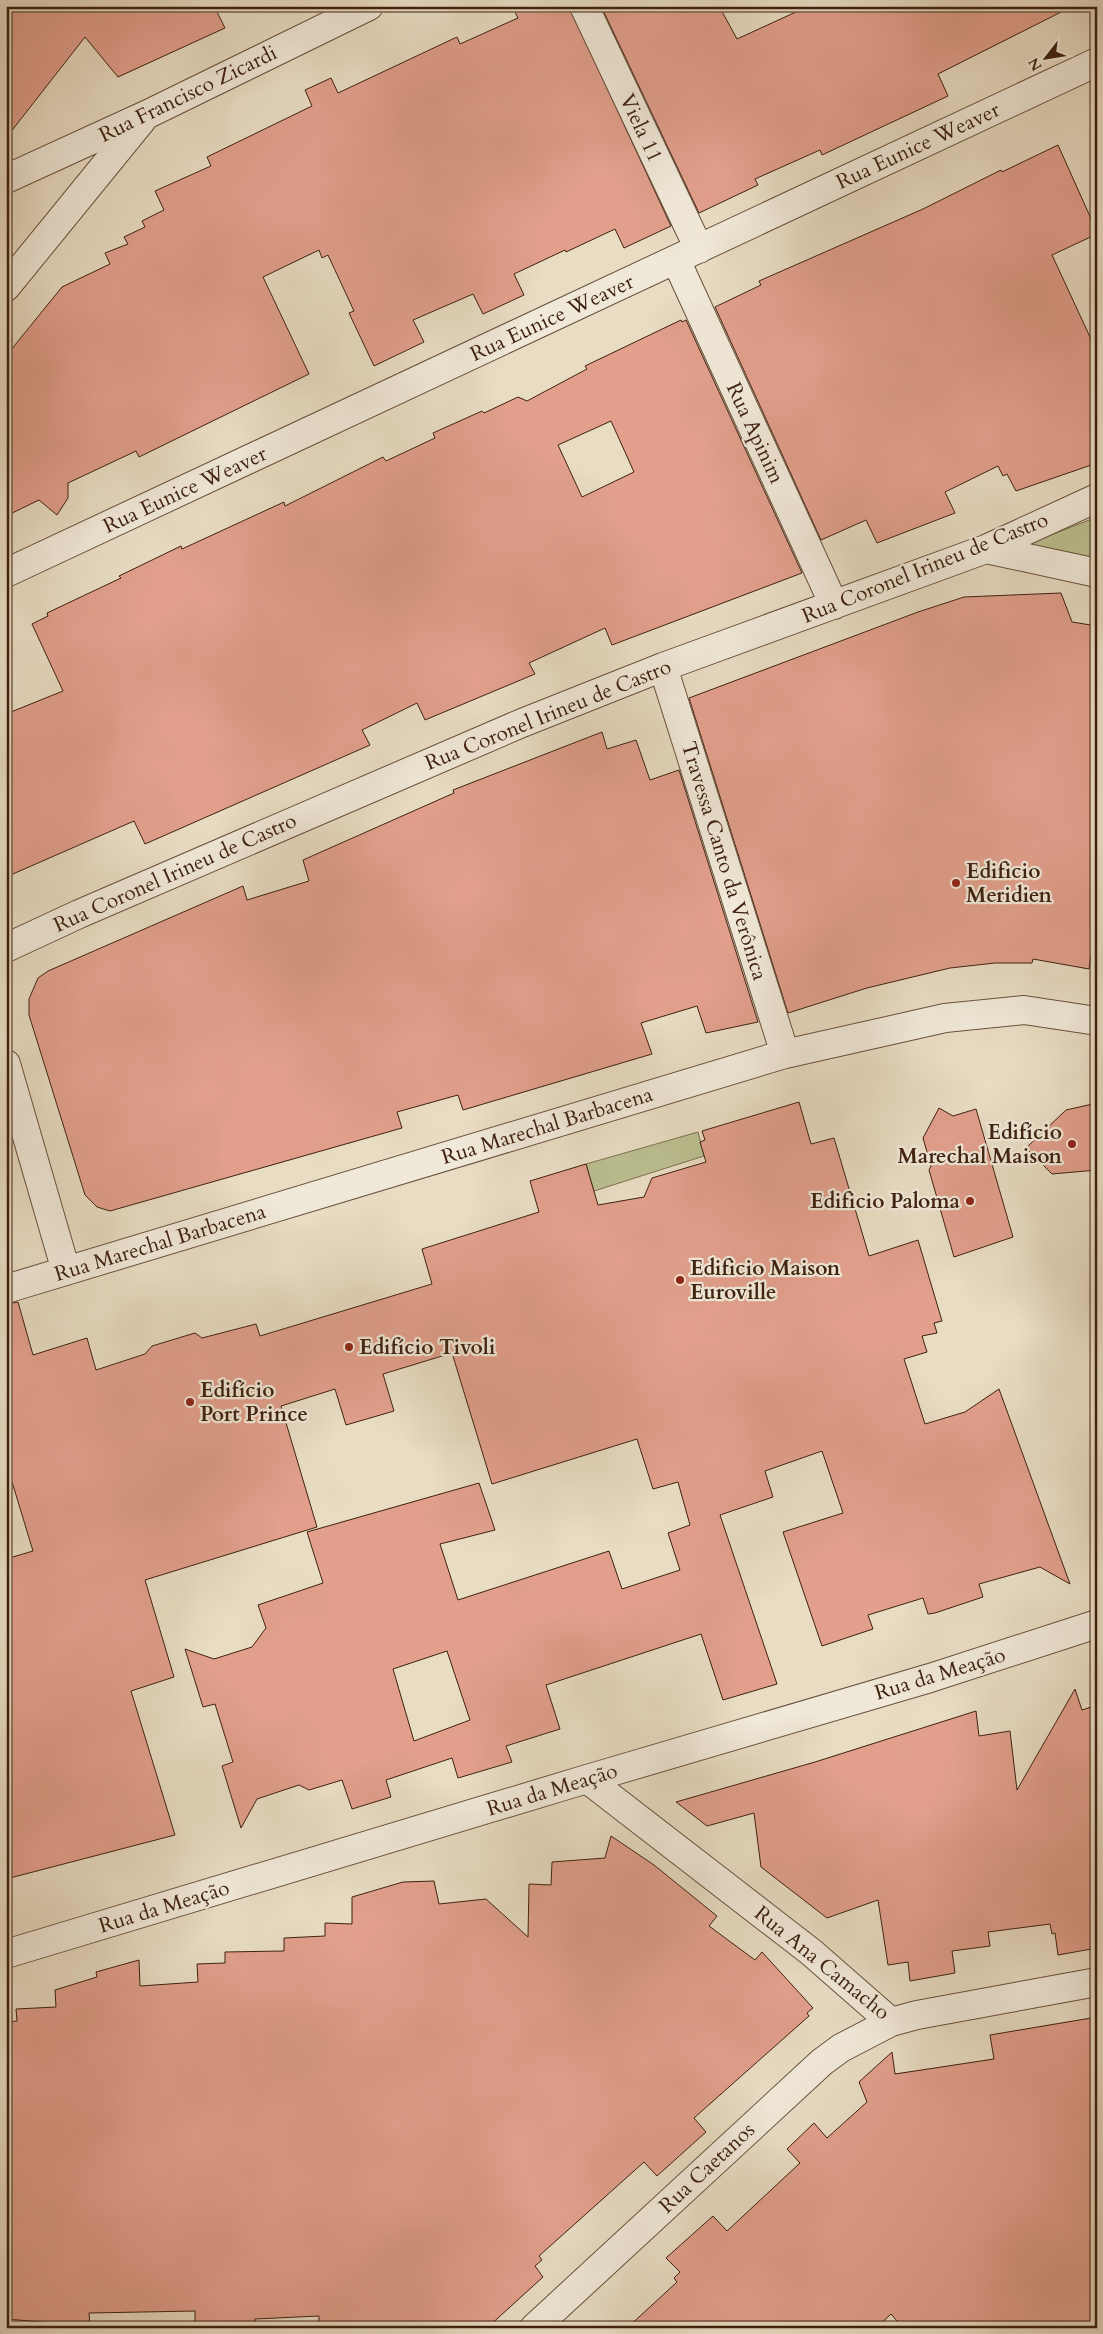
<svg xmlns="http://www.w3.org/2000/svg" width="1103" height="2334" viewBox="0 0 1103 2334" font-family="Cardo,serif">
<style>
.green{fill:#bbbf90;stroke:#7c7050}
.building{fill:#e19f8c;stroke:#3e210f;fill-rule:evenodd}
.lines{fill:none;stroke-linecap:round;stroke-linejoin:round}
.minor-casing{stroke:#68503c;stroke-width:30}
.minor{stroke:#f0e8d8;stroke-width:28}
.poi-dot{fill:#8f2418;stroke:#f0e8d8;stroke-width:2}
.labels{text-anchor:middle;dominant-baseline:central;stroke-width:4.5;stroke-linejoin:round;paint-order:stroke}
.street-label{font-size:21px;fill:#3e210f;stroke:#f0e8d8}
.poi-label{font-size:21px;font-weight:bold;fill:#3e210f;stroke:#f0e8d8;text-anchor:start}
</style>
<rect width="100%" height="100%" fill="#e8dcc3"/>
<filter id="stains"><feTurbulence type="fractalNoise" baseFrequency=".004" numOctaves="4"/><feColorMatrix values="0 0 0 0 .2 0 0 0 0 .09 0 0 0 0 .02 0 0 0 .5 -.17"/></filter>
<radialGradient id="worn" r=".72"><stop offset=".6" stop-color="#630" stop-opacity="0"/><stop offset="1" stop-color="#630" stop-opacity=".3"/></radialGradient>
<path class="green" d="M1097 517V559L1022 546Z
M698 1132 704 1156 594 1191 586 1164Z"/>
<path class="building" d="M6 6H214L225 28 118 77 85 37 6 138Z
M512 6H569L671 226 624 248 615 229 566 252 565 250 514 274 524 295 483 314 473 294 413 320 424 342 374 366 349 313 354 311 328 255 322 258 319 250 263 277 309 374 139 457 136 451 68 483V498L57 515 39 500 6 516V356L62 287 110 264 105 253 128 244 124 237 145 227 142 221 164 210 155 191 211 166 207 157 312 106 305 90 331 78 338 93 457 37 460 44 518 18Z
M601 6H719L737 39 809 6H1073L938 74 948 96 822 155 820 150 755 179 758 185 699 213Z
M1058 145 1097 232V234L1052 255 1097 352V463L1016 491 1007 474 1003 476 998 466 945 492 955 513 877 543 866 520 821 540 715 307 761 285 759 281 923 209 1001 170 1002 172Z
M681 320 682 322 686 320 802 573 612 645 605 628 529 663 535 674 425 720 417 703 362 730 370 745 145 844 134 821 6 877V714L63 691 32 624 48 616 47 613 121 578 119 576 181 546 182 549 284 502 285 506 383 457 386 461 435 438 433 433 482 411 484 413 518 397 527 401 587 369 585 366ZM611 421 634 472 582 497 558 445Z
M1061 593 1072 622 1097 626V919L1089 969 1033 959 1032 963H995L950 968 867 988 788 1013 689 698 918 612 964 597Z
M602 732 607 749 636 740 650 780 679 770 758 1022 706 1033 697 1006 641 1023 652 1054 463 1110 458 1095 397 1112 402 1128 110 1211 97 1207 85 1195 29 1015V999L38 978 48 971 243 886 247 900 309 881 303 860 454 793 453 790Z
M799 1102 811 1144 834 1138 869 1256 918 1240 942 1321 934 1323 937 1333 922 1336 927 1352 904 1359 925 1424 965 1412 999 1389 1070 1584 1040 1567 979 1584 983 1597 935 1613 928 1614 923 1598 868 1615 873 1629 822 1646 783 1532 843 1513 822 1451 765 1471 773 1497 720 1515 777 1684 723 1700 701 1634 546 1685 560 1729 506 1746 512 1762 458 1778 452 1758 386 1780 391 1797 352 1809 342 1780 309 1790 299 1785 257 1799 241 1828 222 1766 233 1762 215 1704 203 1707 185 1649 214 1659 252 1647 266 1628 258 1605 323 1583 307 1532 479 1483 495 1530 440 1544 458 1600 609 1551 622 1589 680 1570 668 1533 690 1525 678 1482 653 1489 637 1439 492 1484 452 1353 383 1374 394 1411 346 1425 335 1389 281 1406 317 1527 145 1580 174 1677 131 1691 175 1835 6 1879V1559L33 1551 6 1462V1304L18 1302 33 1355 87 1338 96 1370 145 1354 152 1346 195 1333 202 1338 256 1324 260 1336 432 1284 422 1249 539 1212 530 1181 586 1164 598 1205 644 1197 652 1178 706 1162 700 1142 705 1140 702 1131ZM447 1651 470 1720 414 1741 393 1669Z
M1097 1103V1170L1052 1174 1026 1148 1066 1110Z
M939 1108 953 1116 976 1109 1013 1237 954 1257 929 1170 931 1166 923 1138Z
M1075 1689 1082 1710 1097 1705V1948L1058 1955 1055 1933 1052 1934 1050 1924 988 1932 990 1946 952 1951 955 1973 910 1981 908 1962 888 1965 878 1900 827 1918 761 1867 754 1813 707 1826 676 1802 815 1762 976 1711 979 1736 1010 1731 1017 1790Z
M611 1836 654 1865 717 1916 709 1926 755 1960 762 1952 813 2008 807 2013 809 2016 694 2118 706 2132 657 2176 644 2162 539 2256 542 2260 535 2266 543 2277 487 2328H319V2316L255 2319 256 2328H195V2311L89 2313 90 2326 6 2319V2022L17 2021 16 2009 56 2007 55 1990 97 1977 96 1972 139 1960 140 1986 198 1982 197 1964 225 1963V1952L284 1951V1938L325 1936V1923L352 1924V1897L403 1882 434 1881 439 1904 486 1899 528 1937 529 1884 551 1885 552 1862 605 1858Z
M1097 2017V2328H903L891 2314 876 2328H627L677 2282 674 2278 680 2272 666 2258 713 2216 727 2231 800 2163 787 2149 814 2123 827 2138 867 2102 859 2082 892 2052 895 2074 994 2059 990 2035Z"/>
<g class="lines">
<g class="minor-casing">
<path id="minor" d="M584 6 699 249
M6 179 146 115 369 6
M676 260 834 605
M6 287 142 120
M986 549 1097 573
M6 573 1097 62
M663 667 785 1054
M6 948 79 914 522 723 663 667 986 549 1097 498
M6 1064 66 1271
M6 1289 785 1054 945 1018 1024 1010 1097 1021
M587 1779 811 1952 891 2022 917 2015 1097 1982
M6 1954 587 1779 930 1678 1097 1624
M534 2328 822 2062 841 2048 891 2022"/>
</g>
<use href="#minor" class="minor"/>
</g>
<g class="poi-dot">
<circle cx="956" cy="883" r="5"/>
<circle cx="1072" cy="1144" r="5"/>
<circle cx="970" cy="1201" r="5"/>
<circle cx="680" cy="1280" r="5"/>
<circle cx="349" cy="1347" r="5"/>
<circle cx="190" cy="1402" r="5"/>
</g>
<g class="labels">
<g class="street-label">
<text transform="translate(188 94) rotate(-26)">Rua Francisco Zicardi</text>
<text transform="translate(641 128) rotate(65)">Viela 11</text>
<text transform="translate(918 146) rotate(-25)">Rua Eunice Weaver</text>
<text transform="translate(552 318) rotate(-25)">Rua Eunice Weaver</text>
<text transform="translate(755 433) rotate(65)">Rua Apinim</text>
<text transform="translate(185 490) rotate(-25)">Rua Eunice Weaver</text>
<text transform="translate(925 568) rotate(-22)">Rua Coronel Irineu de Castro</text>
<text transform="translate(548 715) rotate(-22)">Rua Coronel Irineu de Castro</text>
<text transform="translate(724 861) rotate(73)">Travessa Canto da Verônica</text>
<text transform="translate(175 873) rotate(-24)">Rua Coronel Irineu de Castro</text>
<text transform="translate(547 1126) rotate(-17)">Rua Marechal Barbacena</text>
<text transform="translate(160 1243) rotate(-17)">Rua Marechal Barbacena</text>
<text transform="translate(940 1674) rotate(-17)">Rua da Meação</text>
<text transform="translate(552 1790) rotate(-17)">Rua da Meação</text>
<text transform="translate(164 1907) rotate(-17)">Rua da Meação</text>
<text transform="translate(822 1963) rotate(39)">Rua Ana Camacho</text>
<text transform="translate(707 2168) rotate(-43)">Rua Caetanos</text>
</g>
<g class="poi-label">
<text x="966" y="871">Edificio<tspan x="966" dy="24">Meridien</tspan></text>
<text x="1062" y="1132" text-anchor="end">Edifício<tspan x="1062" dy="24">Marechal Maison</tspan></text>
<text x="960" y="1201" text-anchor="end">Edificio Paloma</text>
<text x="690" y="1268">Edificio Maison<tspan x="690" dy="24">Euroville</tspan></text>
<text x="359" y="1347">Edifício Tivoli</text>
<text x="200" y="1390">Edifício<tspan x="200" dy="24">Port Prince</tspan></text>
</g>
</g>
<rect width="1103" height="2334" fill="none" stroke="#e8dcc3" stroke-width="25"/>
<rect x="8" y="8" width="1088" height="2319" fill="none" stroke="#3e210f" stroke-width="2.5"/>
<rect x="12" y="12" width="1078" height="2309" fill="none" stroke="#3e210f"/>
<g transform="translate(1046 58) rotate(239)" stroke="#f0e8d8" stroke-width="4" paint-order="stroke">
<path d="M0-4L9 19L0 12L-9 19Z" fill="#3e210f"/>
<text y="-8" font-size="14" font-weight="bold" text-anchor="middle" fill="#3e210f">N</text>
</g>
<rect width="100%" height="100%" filter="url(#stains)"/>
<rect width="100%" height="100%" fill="url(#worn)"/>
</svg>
